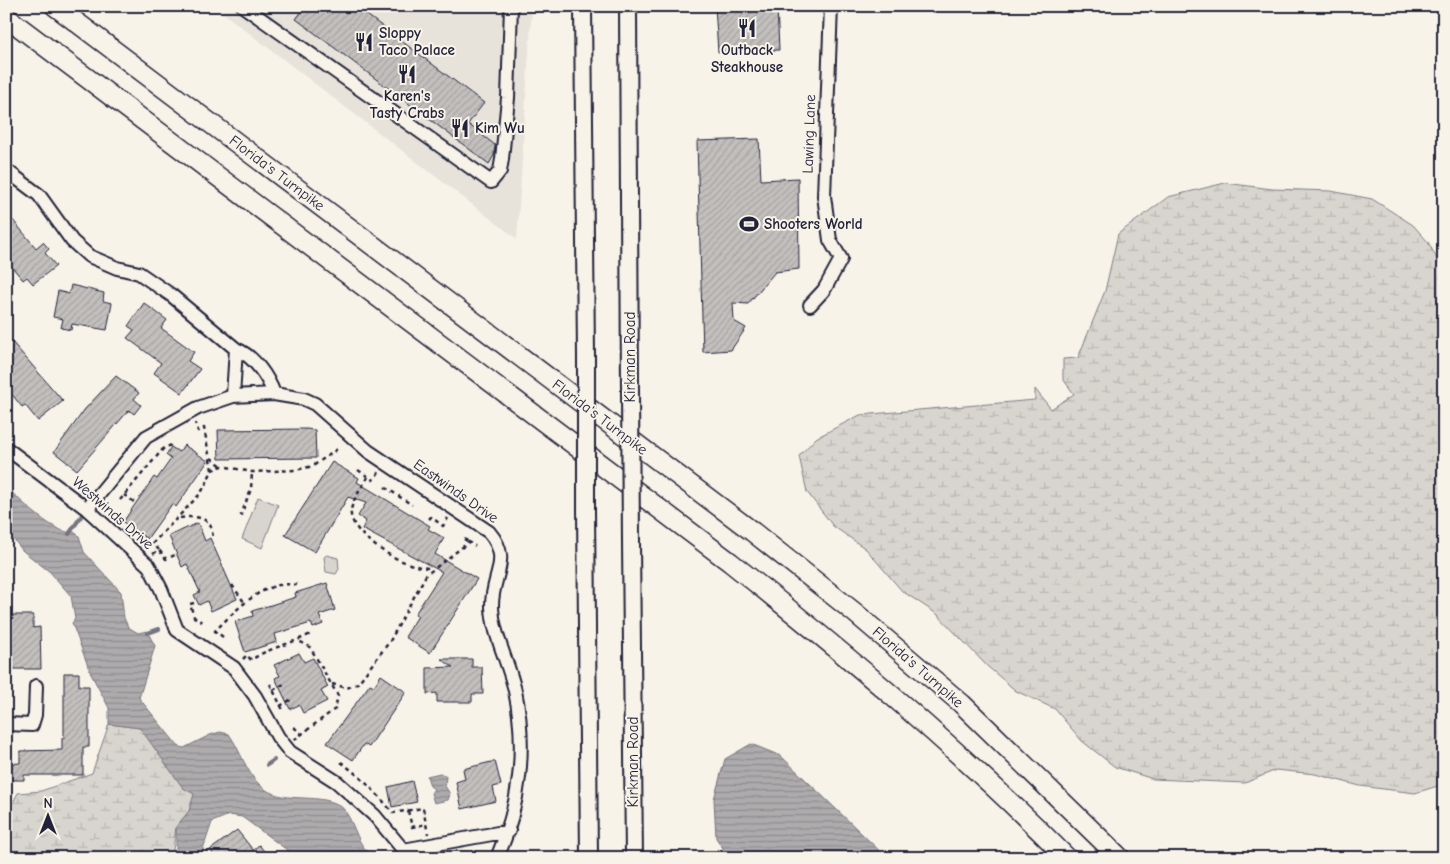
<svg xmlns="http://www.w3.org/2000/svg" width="1450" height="864" viewBox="0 0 1450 864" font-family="'Comic Neue',sans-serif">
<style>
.built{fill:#e7e3db}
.grass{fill:url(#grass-tufts);stroke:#7d7c85}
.wetland{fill:url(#wetland-marsh);stroke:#7d7c85}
.pitch{fill:#d8d5cf;stroke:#7d7c85}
.water{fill:url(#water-rules);stroke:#76747f}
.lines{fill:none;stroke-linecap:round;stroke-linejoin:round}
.stream{stroke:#76747f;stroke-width:4}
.building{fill:url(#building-hatch);stroke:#22223b}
.minor-casing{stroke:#22223b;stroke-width:16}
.major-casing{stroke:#22223b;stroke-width:20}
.highway-casing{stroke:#22223b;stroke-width:22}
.path{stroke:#22223b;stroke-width:2.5;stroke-dasharray:4 4;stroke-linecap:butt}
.minor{stroke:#f7f3e8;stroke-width:12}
.major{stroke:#f7f3e8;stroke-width:16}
.highway{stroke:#f7f3e8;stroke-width:19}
.major-bridge-casing{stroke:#22223b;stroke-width:20;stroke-linecap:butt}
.major-bridge{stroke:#f7f3e8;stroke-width:16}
.labels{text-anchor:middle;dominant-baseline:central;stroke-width:4;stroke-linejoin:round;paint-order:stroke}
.poi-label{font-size:15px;font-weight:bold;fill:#22223b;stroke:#f7f3e8;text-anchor:start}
.street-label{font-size:15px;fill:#22223b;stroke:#f7f3e8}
</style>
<defs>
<pattern id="grass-tufts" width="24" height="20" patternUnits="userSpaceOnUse" patternTransform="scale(1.25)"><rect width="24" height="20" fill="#d8d5cf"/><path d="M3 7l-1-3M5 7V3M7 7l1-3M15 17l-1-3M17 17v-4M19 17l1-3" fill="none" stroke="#b9b7b3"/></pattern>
<pattern id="wetland-marsh" width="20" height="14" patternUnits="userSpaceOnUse" patternTransform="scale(1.25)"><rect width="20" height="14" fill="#d8d5cf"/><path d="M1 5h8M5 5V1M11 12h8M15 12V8" fill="none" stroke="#b9b7b3"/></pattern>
<pattern id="water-rules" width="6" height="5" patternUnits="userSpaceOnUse" patternTransform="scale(1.25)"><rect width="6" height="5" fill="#aeabad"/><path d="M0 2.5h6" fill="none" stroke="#8d8b8e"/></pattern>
<pattern id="building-hatch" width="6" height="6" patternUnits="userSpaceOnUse" patternTransform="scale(1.25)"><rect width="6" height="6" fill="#c2bfbd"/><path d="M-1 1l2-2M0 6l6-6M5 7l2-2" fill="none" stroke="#a6a4a3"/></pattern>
</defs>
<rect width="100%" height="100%" fill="#f7f3e8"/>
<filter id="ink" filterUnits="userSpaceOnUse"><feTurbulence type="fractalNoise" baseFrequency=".02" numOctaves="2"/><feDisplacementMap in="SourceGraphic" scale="10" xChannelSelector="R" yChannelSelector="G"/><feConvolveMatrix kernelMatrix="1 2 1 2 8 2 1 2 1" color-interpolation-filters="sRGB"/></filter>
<g filter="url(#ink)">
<path class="built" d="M214 6H532L517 239Z"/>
<path class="grass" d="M327 555 338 558 339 569 336 574 326 572 324 557Z"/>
<path class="wetland" d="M1225 183 1272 189 1331 191 1372 199 1413 225 1428 242 1444 272V784L1415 793 1360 786 1315 774 1276 770 1245 783 1153 779 1115 767 1082 741 1055 709 1016 691 987 666 937 614 902 591 866 549 833 526 807 492 799 456 816 438 860 415 1035 400V389L1051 409 1074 394 1063 379V359L1078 358 1105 291 1118 234 1168 197Z
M109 724 140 728 195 794 189 811 176 827 172 858H6L10 808 18 793 41 791 92 773Z"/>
<path class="pitch" d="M258 497 278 505 262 548 242 539Z"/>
<path class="water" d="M6 487C19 499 57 537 74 532L79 536 84 552 121 592 124 618 128 627 138 633 147 631 155 646 139 698 178 746 184 748 210 735 220 732 229 734C241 751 246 773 261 786 281 805 316 792 339 805 350 812 355 834 362 845 365 850 371 854 376 858H298L242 817 229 815 212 822 200 858H176V827L189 811 194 794 183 788 140 728 109 724V708L91 674 72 623 75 619 71 596 50 572 23 551 6 530Z
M751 744 781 756 887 858H730L716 838 714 799 725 759Z
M440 773 446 776 445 786 450 794 448 800 434 803 431 793 434 789 430 786 427 776Z"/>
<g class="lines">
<path class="stream" d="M69 534 82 515
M148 633 159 629
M267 765 274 760"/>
</g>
<path class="building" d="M306 6H355L484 103 468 124 495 145 494 155 489 164 296 19Z
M715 6H777L779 50 718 52Z
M759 139 761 180 798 178 799 269 775 272 748 304 733 303 734 321 746 328 731 350 703 352 697 141Z
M12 219 36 248 43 242 49 249 45 253 56 266 33 284 27 277 23 280 6 260V223Z
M71 285 104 293 103 301 112 303 107 330 72 324 71 330 61 328 63 319 53 317 58 291 69 294Z
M144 303 167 320 161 328 194 352 188 361 200 369 182 393 154 373 161 363 127 338 134 330 128 326Z
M6 335 63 401 38 421 25 405 22 407 6 387Z
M116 376 139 393 134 399 141 405 134 414 129 410 77 470 54 452 85 409Z
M306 429 315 430 316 458 219 459 218 430Z
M184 445 208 461 176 507 172 504 147 539 123 522 154 477 157 479 171 459 166 455 171 447 179 452Z
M332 462 359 478 357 482 430 526 428 529 444 538 435 554 477 579 430 653 405 637 418 616 415 614 442 572 362 529 366 521 358 516 366 503 348 497 315 552 285 535Z
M198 523 205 541 210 538 237 599 211 611 207 601 199 605 194 595 200 592 187 564 182 567 169 536Z
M327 583 335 610 319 615 323 624 313 628 311 623 275 634 277 642 245 652 235 622 253 616 252 611 296 597 295 593Z
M12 615H33V628L40 627 41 669H12Z
M299 653 304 662 313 658 328 687 321 691 327 701 303 713 299 705 290 709 275 678 280 676 274 665Z
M441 659H472V667H482L483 694H472V702H437V693L427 694V668L453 667Z
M64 673H79V686H89V747H83V775H24V780H6V764L20 763V751L62 750V738H64Z
M381 675 406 692 369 747 364 744 353 760 327 743 370 684 374 686Z
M495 761 501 785 493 787 496 801 462 809 456 782 465 779 463 769Z
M412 781 417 802 392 807 388 787Z
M237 830 253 850 259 845 270 858H216L210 850Z"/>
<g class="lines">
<g class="minor-casing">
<path id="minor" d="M243 6 491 182 500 171 502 159 508 98 511 6
M6 170 39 195 72 241 89 256 117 268 139 273 171 295 236 349C254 356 268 377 274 394
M810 305 824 290 841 259 830 240 824 196 831 6
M233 396 236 349
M6 448 87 509 149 566 161 589 177 630 234 668 255 696 278 737 290 752 337 782 375 816 410 858
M87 509 146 437 198 408 233 396 274 394 304 399 315 404 368 451 489 532C513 560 491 576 492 607 493 635 509 663 515 691 527 747 520 806 497 858
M6 724 32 725 35 715 36 686
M403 850 509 831"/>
</g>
<g class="major-casing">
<path id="major" d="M583 6 586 357
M628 6 630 390
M586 509 589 858
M631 541 634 858"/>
</g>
<g class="highway-casing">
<path id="highway" d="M55 6 753 532 854 612 962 704 1120 858
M6 17 730 562C847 655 961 751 1067 858"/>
</g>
<path class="path" d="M211 458 222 466
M212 470 222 466 252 472 296 470 313 466 336 450 333 447
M358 470 373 480 379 472
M368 477C363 486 349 504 351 515 355 540 407 569 431 568
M385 487 412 505
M124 495 134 502
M120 500 163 449 171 445
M243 516 241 515 251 489 252 472
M180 518C197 515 215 517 212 540
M429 519 431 517 443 526 448 518
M464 539 469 542
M159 550 153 543 201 493 207 482 212 470 204 428 198 431 195 423
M153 554 159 550 166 559 175 555
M232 585 244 602
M194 603 190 604 194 617 202 622
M223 637 215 631C236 610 264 579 297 585
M243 659 247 655 251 660C270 647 292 644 313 633
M270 684 283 710
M332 684 347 688 358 683 390 641 426 575 469 542 475 546
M273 690 284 684
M280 706 292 699
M294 727 301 734
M294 740 335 709 338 696 310 647 297 640
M341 762C361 777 377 793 393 813L423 808 428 834
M408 811 412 827 426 824"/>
<use href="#minor" class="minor"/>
<use href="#major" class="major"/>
<use href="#highway" class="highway"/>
<g class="major-bridge-casing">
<path id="major-bridge" d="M586 357V509
M630 390 631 541"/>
</g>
<use href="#major-bridge" class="major-bridge"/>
</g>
</g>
<defs>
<g id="restaurant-bare" transform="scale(1.5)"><path d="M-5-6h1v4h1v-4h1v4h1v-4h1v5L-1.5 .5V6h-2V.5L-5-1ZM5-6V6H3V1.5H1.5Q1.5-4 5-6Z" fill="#22223b" stroke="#f7f3e8" stroke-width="2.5" paint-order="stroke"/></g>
<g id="stadium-bare" transform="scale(1.5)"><path d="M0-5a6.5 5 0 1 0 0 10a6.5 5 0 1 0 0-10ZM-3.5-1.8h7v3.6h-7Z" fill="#22223b" stroke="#f7f3e8" stroke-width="2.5" paint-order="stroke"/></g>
</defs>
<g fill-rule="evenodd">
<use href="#restaurant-bare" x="747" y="28"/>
<use href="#restaurant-bare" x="364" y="42"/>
<use href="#restaurant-bare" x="407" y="74"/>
<use href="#restaurant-bare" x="460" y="128"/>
<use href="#stadium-bare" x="749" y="224"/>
</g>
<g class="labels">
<g class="poi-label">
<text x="379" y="33">Sloppy<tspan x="379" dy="17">Taco Palace</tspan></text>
<text x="747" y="50" text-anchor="middle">Outback<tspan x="747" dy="17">Steakhouse</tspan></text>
<text x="407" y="96" text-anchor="middle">Karen's<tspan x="407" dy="17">Tasty Crabs</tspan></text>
<text x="475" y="128">Kim Wu</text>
<text x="764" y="224">Shooters World</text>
</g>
<g class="street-label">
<text transform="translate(809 134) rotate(-88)">Lawing Lane</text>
<text transform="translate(277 173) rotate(37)">Florida's Turnpike</text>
<text transform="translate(630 357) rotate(-90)">Kirkman Road</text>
<text transform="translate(600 417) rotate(37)">Florida's Turnpike</text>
<text transform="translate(456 491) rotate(35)">Eastwinds Drive</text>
<text transform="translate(113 513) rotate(41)">Westwinds Drive</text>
<text transform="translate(918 667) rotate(41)">Florida's Turnpike</text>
<text transform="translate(633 762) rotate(-90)">Kirkman Road</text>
</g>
</g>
<rect width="1450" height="864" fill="none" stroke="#f7f3e8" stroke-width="25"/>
<rect x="12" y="12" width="1425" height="839" fill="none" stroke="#22223b" stroke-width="2" filter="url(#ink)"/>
<g transform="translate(48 816)" stroke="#f7f3e8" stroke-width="4" paint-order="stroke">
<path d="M0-4L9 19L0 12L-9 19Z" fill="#22223b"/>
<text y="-8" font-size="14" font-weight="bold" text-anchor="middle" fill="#22223b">N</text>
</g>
</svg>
